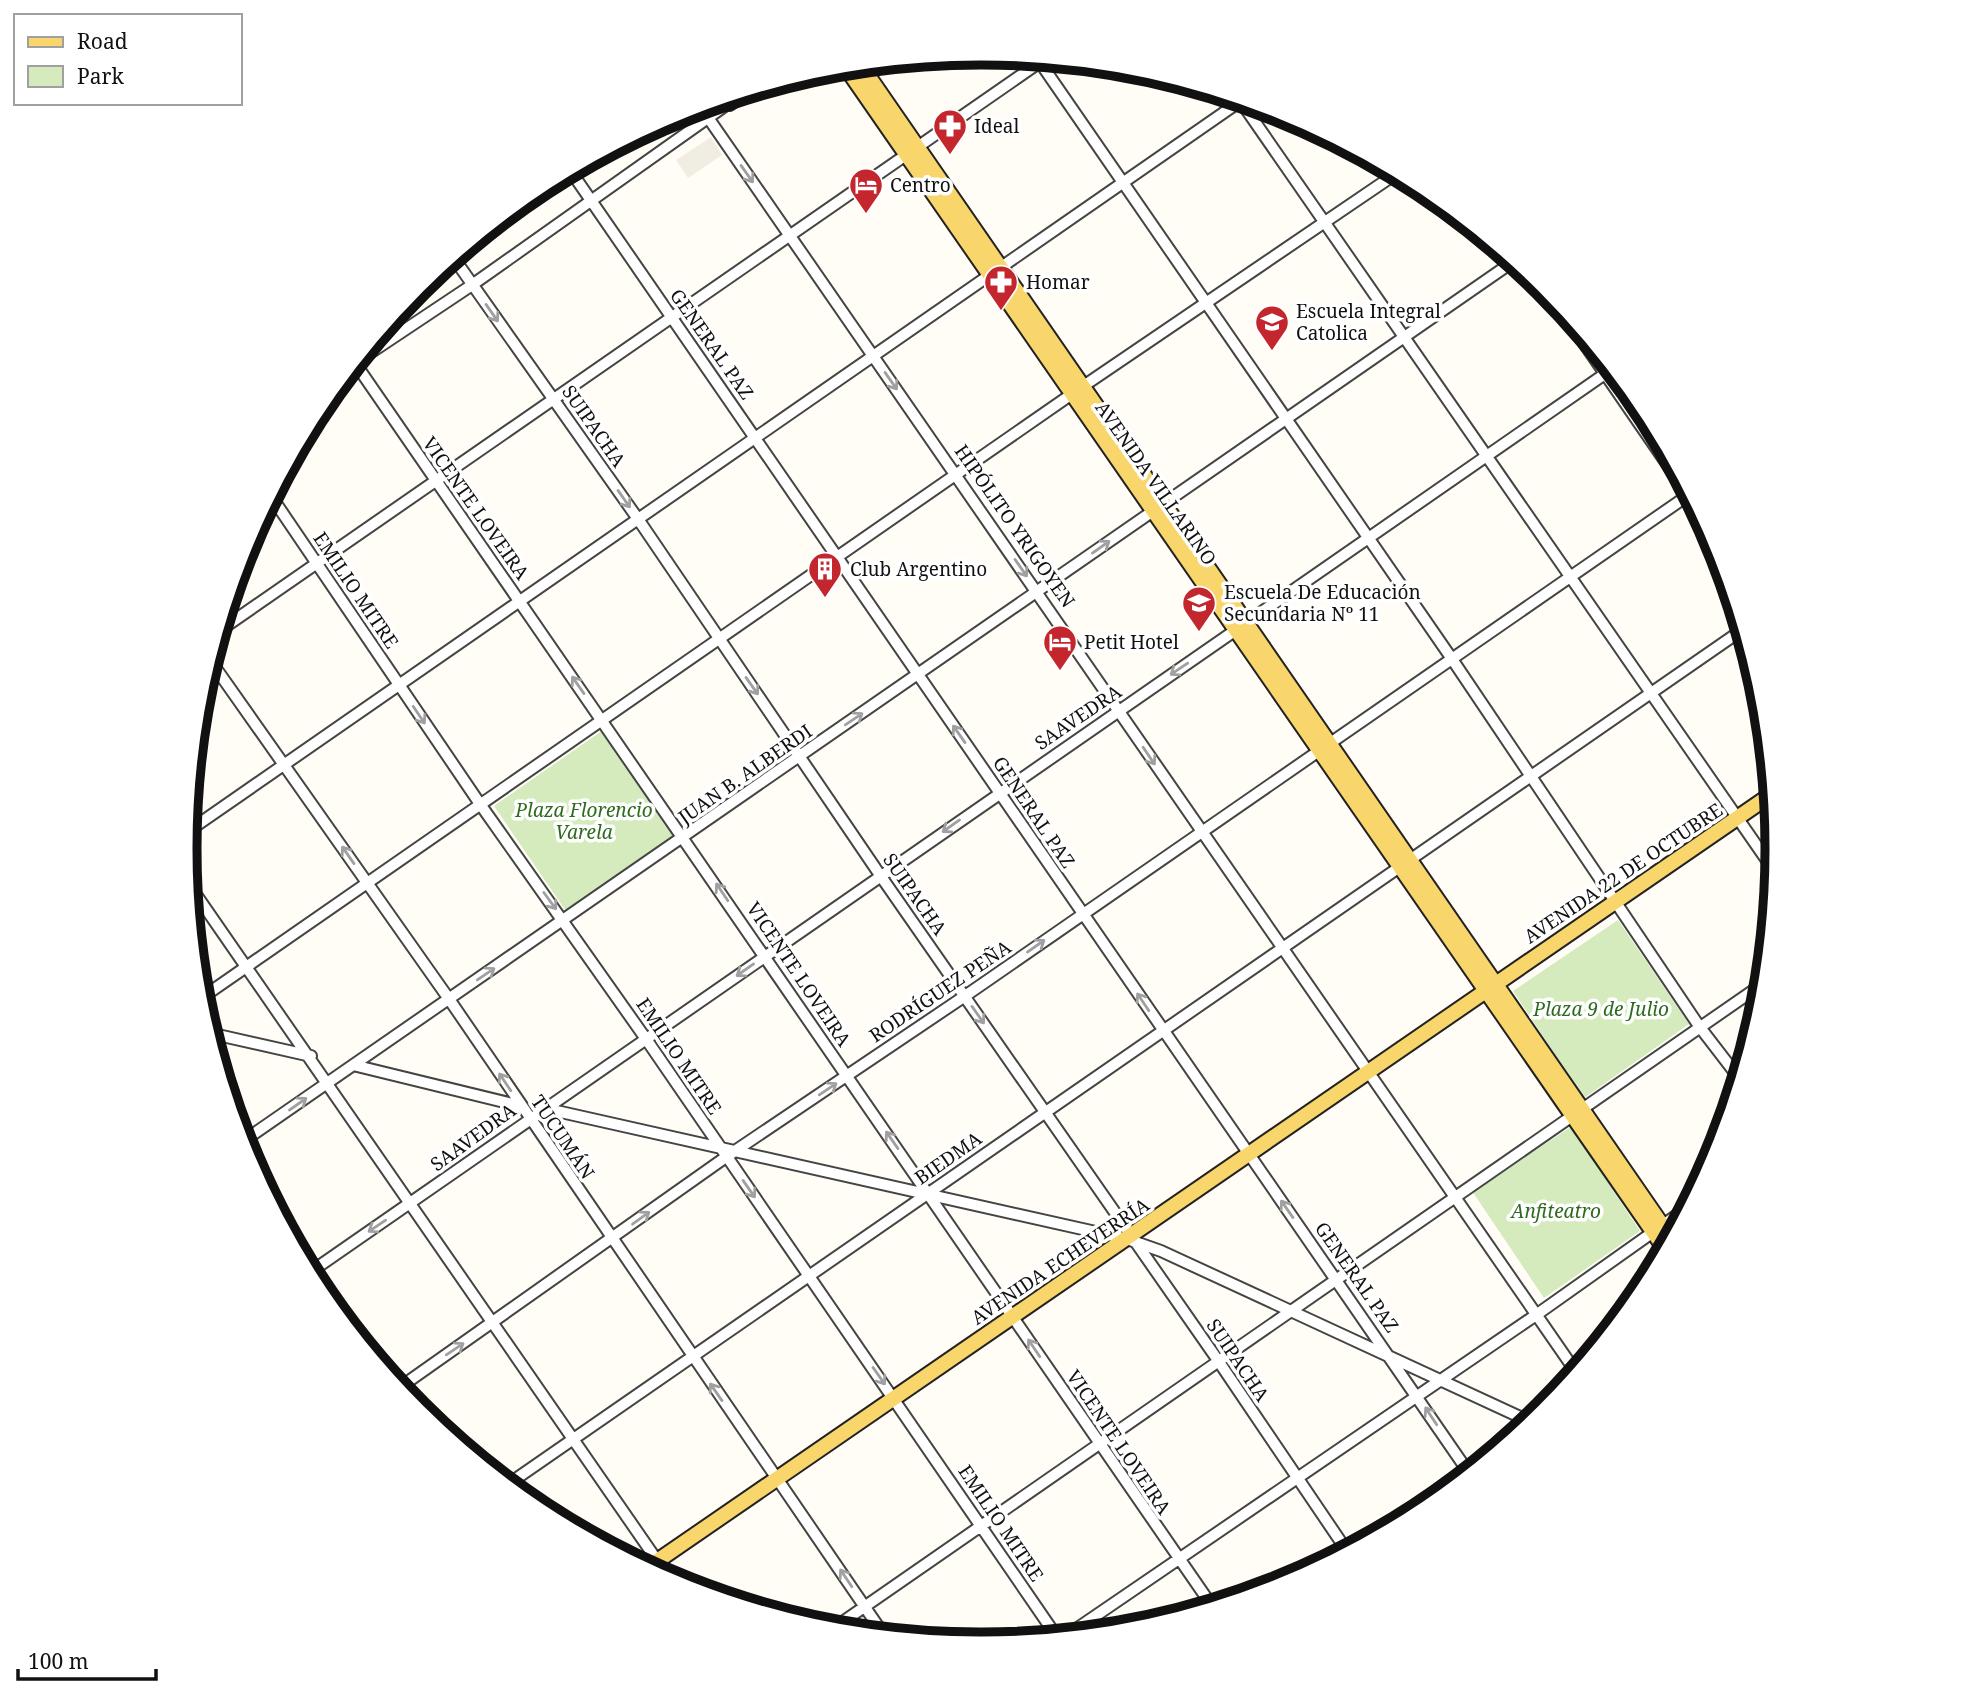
<svg xmlns="http://www.w3.org/2000/svg" width="1962" height="1697" viewBox="0 0 1962 1697" font-family="'Noto Serif',serif">
<style>
.green{fill:#d5ebbd}
.plaza{fill:#f1ede2}
.lines{fill:none;stroke-linecap:round;stroke-linejoin:round}
.minor-casing{stroke:#444;stroke-width:14}
.major-casing{stroke:#222;stroke-width:18}
.minor{stroke:#fff;stroke-width:10}
.major{stroke:#f9d66b;stroke-width:14}
.oneway{stroke:#a0a0a0}
.labels{text-anchor:middle;dominant-baseline:central;stroke-width:7;stroke-linejoin:round;paint-order:stroke}
.poi-label{font-size:19px;fill:#111;stroke:#fff;text-anchor:start}
.street-label{font-size:19px;fill:#111;stroke:#fff}
.park-label{font-size:19px;font-style:italic;fill:#2f6b1f;stroke:#fff}
.rim{fill:none;stroke:#111;stroke-width:9}
</style>
<rect width="100%" height="100%" fill="#fffdf5"/>
<path class="green" d="M606 728 677 834 566 911 494 806Z
M1618 920 1689 1024 1584 1098 1513 991Z
M1571 1127 1640 1231 1544 1298 1472 1191Z"/>
<path class="plaza" d="M711 137 722 155 688 178 676 160Z"/>
<g class="lines">
<g class="minor-casing">
<path id="minor" d="M1037 58 1452 659 1699 1026 1739 1078
M1239 99 1775 872
M700 106 1576 1372
M570 170 1469 1473
M453 257 638 519 880 875 1217 1359 1347 1551
M1546 288 1696 506
M355 363 1212 1606
M355 363 472 285 729 103
M271 496 480 804 646 1039 1057 1637
M219 631 1043 60
M210 660 449 999 884 1635
M187 832 1242 100
M188 883 672 1582
M200 999 1082 387 1397 173
M209 1033 311 1056
M353 1065 521 1106
M543 1108 1127 1239 1161 1251 1531 1422
M242 1142 1514 261
M309 1273 1612 369
M399 1388 726 1157 965 996 1690 494
M507 1485 1742 630
M831 1630 1764 983
M1066 1636 1536 1315 1687 1208"/>
</g>
<g class="major-casing">
<path id="major" d="M860 64 1671 1238
M845 66 1665 1249
M709 103H729L744 93
M647 1568 1772 794"/>
</g>
<use href="#minor" class="minor"/>
<use href="#major" class="major"/>
</g>
<defs><path id="oneway-shaft" d="M-6 0H5M1.5-3L5.5 0L1.5 3" fill="none" stroke-width="1.6" stroke-linecap="round" stroke-linejoin="round" transform="scale(1.75)"/></defs>
<g class="oneway">
<use href="#oneway-shaft" transform="translate(747 174) rotate(55)"/>
<use href="#oneway-shaft" transform="translate(492 313) rotate(55)"/>
<use href="#oneway-shaft" transform="translate(891 381) rotate(55)"/>
<use href="#oneway-shaft" transform="translate(624 499) rotate(55)"/>
<use href="#oneway-shaft" transform="translate(1101 547) rotate(-35)"/>
<use href="#oneway-shaft" transform="translate(1021 568) rotate(55)"/>
<use href="#oneway-shaft" transform="translate(1179 669) rotate(146)"/>
<use href="#oneway-shaft" transform="translate(578 685) rotate(-125)"/>
<use href="#oneway-shaft" transform="translate(752 686) rotate(55)"/>
<use href="#oneway-shaft" transform="translate(419 715) rotate(56)"/>
<use href="#oneway-shaft" transform="translate(854 719) rotate(-34)"/>
<use href="#oneway-shaft" transform="translate(959 734) rotate(-125)"/>
<use href="#oneway-shaft" transform="translate(1149 756) rotate(56)"/>
<use href="#oneway-shaft" transform="translate(951 826) rotate(145)"/>
<use href="#oneway-shaft" transform="translate(348 855) rotate(-125)"/>
<use href="#oneway-shaft" transform="translate(722 892) rotate(-124)"/>
<use href="#oneway-shaft" transform="translate(550 901) rotate(54)"/>
<use href="#oneway-shaft" transform="translate(1036 946) rotate(-35)"/>
<use href="#oneway-shaft" transform="translate(745 970) rotate(145)"/>
<use href="#oneway-shaft" transform="translate(486 974) rotate(-34)"/>
<use href="#oneway-shaft" transform="translate(1143 1002) rotate(-124)"/>
<use href="#oneway-shaft" transform="translate(978 1015) rotate(55)"/>
<use href="#oneway-shaft" transform="translate(505 1082) rotate(-124)"/>
<use href="#oneway-shaft" transform="translate(828 1089) rotate(-34)"/>
<use href="#oneway-shaft" transform="translate(298 1104) rotate(-35)"/>
<use href="#oneway-shaft" transform="translate(892 1140) rotate(-125)"/>
<use href="#oneway-shaft" transform="translate(749 1189) rotate(55)"/>
<use href="#oneway-shaft" transform="translate(1287 1209) rotate(-125)"/>
<use href="#oneway-shaft" transform="translate(641 1218) rotate(-36)"/>
<use href="#oneway-shaft" transform="translate(377 1226) rotate(146)"/>
<use href="#oneway-shaft" transform="translate(1034 1348) rotate(-124)"/>
<use href="#oneway-shaft" transform="translate(455 1349) rotate(-34)"/>
<use href="#oneway-shaft" transform="translate(879 1376) rotate(55)"/>
<use href="#oneway-shaft" transform="translate(716 1392) rotate(-125)"/>
<use href="#oneway-shaft" transform="translate(1431 1416) rotate(-123)"/>
<use href="#oneway-shaft" transform="translate(846 1578) rotate(-124)"/>
</g>
<defs>
<g id="pharmacy-pin" transform="scale(1.75)"><path d="M0 17L-7.5 6A9.5 9.5 0 1 1 7.5 6Z" fill="#c4262e" stroke="#fff"/><path d="M-2-6h4v4h4v4h-4v4h-4v-4h-4v-4h4Z" fill="#fff"/></g>
<g id="hotel-pin" transform="scale(1.75)"><path d="M0 17L-7.5 6A9.5 9.5 0 1 1 7.5 6Z" fill="#c4262e" stroke="#fff"/><path d="M-6-4.5h1.5V1H6V5H4.5V3h-9V5H-6ZM-4 0a1.8 1.8 0 1 1 3.6 0ZM.5 0V-2.5h3Q6-2.5 6 0Z" fill="#fff"/></g>
<g id="school-pin" transform="scale(1.75)"><path d="M0 17L-7.5 6A9.5 9.5 0 1 1 7.5 6Z" fill="#c4262e" stroke="#fff"/><path d="M0-5L7-2L0 1L-7-2ZM-4 1L0 2.5L4 1V4Q0 6-4 4Z" fill="#fff"/></g>
<g id="building-pin" transform="scale(1.75)"><path d="M0 17L-7.5 6A9.5 9.5 0 1 1 7.5 6Z" fill="#c4262e" stroke="#fff"/><path d="M-4-6H4V6H1V3H-1V6H-4ZM-2.5-4.3h1.7v1.8h-1.7ZM.8-4.3h1.7v1.8H.8ZM-2.5-1h1.7V.8h-1.7ZM.8-1h1.7V.8H.8Z" fill="#fff"/></g>
</defs>
<g fill-rule="evenodd">
<use href="#pharmacy-pin" x="950" y="126"/>
<use href="#hotel-pin" x="866" y="185"/>
<use href="#pharmacy-pin" x="1001" y="282"/>
<use href="#school-pin" x="1272" y="322"/>
<use href="#building-pin" x="825" y="569"/>
<use href="#school-pin" x="1199" y="603"/>
<use href="#hotel-pin" x="1060" y="642"/>
</g>
<g class="labels">
<g class="poi-label">
<text x="974" y="126">Ideal</text>
<text x="890" y="185">Centro</text>
<text x="1026" y="282">Homar</text>
<text x="1296" y="311">Escuela Integral<tspan x="1296" dy="22">Catolica</tspan></text>
<text x="850" y="569">Club Argentino</text>
<text x="1224" y="592">Escuela De Educación<tspan x="1224" dy="22">Secundaria Nº 11</tspan></text>
<text x="1084" y="642">Petit Hotel</text>
</g>
<g class="street-label">
<text transform="translate(712 344) rotate(55)">GENERAL PAZ</text>
<text transform="translate(594 426) rotate(55)">SUIPACHA</text>
<text transform="translate(1156 483) rotate(55)">AVENIDA VILLARINO</text>
<text transform="translate(476 508) rotate(55)">VICENTE LOVEIRA</text>
<text transform="translate(1015 526) rotate(55)">HIPÓLITO YRIGOYEN</text>
<text transform="translate(356 590) rotate(56)">EMILIO MITRE</text>
<text transform="translate(1078 717) rotate(-34)">SAAVEDRA</text>
<text transform="translate(745 774) rotate(-35)">JUAN B. ALBERDI</text>
<text transform="translate(1034 812) rotate(56)">GENERAL PAZ</text>
<text transform="translate(1623 873) rotate(-34)">AVENIDA 22 DE OCTUBRE</text>
<text transform="translate(915 894) rotate(55)">SUIPACHA</text>
<text transform="translate(799 974) rotate(56)">VICENTE LOVEIRA</text>
<text transform="translate(940 991) rotate(-34)">RODRÍGUEZ PEÑA</text>
<text transform="translate(679 1056) rotate(56)">EMILIO MITRE</text>
<text transform="translate(473 1137) rotate(-36)">SAAVEDRA</text>
<text transform="translate(563 1137) rotate(56)">TUCUMÁN</text>
<text transform="translate(948 1158) rotate(-35)">BIEDMA</text>
<text transform="translate(1060 1261) rotate(-34)">AVENIDA ECHEVERRÍA</text>
<text transform="translate(1357 1277) rotate(55)">GENERAL PAZ</text>
<text transform="translate(1238 1360) rotate(56)">SUIPACHA</text>
<text transform="translate(1119 1442) rotate(56)">VICENTE LOVEIRA</text>
<text transform="translate(1001 1523) rotate(56)">EMILIO MITRE</text>
</g>
<g class="park-label">
<text x="584" y="810">Plaza Florencio<tspan x="584" dy="22">Varela</tspan></text>
<text x="1601" y="1009">Plaza 9 de Julio</text>
<text x="1556" y="1211">Anfiteatro</text>
</g>
</g>
<path d="M0 0H1962V1697H0ZM980 65H982A783 783 0 0 1 1765 848V849A783 783 0 0 1 982 1632H980A783 783 0 0 1 197 849V848A783 783 0 0 1 980 65Z" fill="#fff" fill-rule="evenodd"/>
<path class="rim" d="M980 65H982A783 783 0 0 1 1765 848V849A783 783 0 0 1 982 1632H980A783 783 0 0 1 197 849V848A783 783 0 0 1 980 65Z"/>
<rect x="14" y="14" width="228" height="91" fill="#ffffff" stroke="#a0a0a0" stroke-width="2"/>
<rect x="28" y="37" width="35" height="10" fill="#f9d66b" stroke="#a0a0a0" stroke-width="2"/>
<text x="77" y="49" font-size="21" fill="#111111">Road</text>
<rect x="28" y="66" width="35" height="21" fill="#d5ebbd" stroke="#a0a0a0" stroke-width="2"/>
<text x="77" y="84" font-size="21" fill="#111111">Park</text>
<path d="M18 1669v10h138v-10" fill="none" stroke="#111111" stroke-width="3.5"/>
<text x="28" y="1669" font-size="21" fill="#111111" stroke="#ffffff" stroke-width="5" paint-order="stroke">100 m</text>
</svg>
